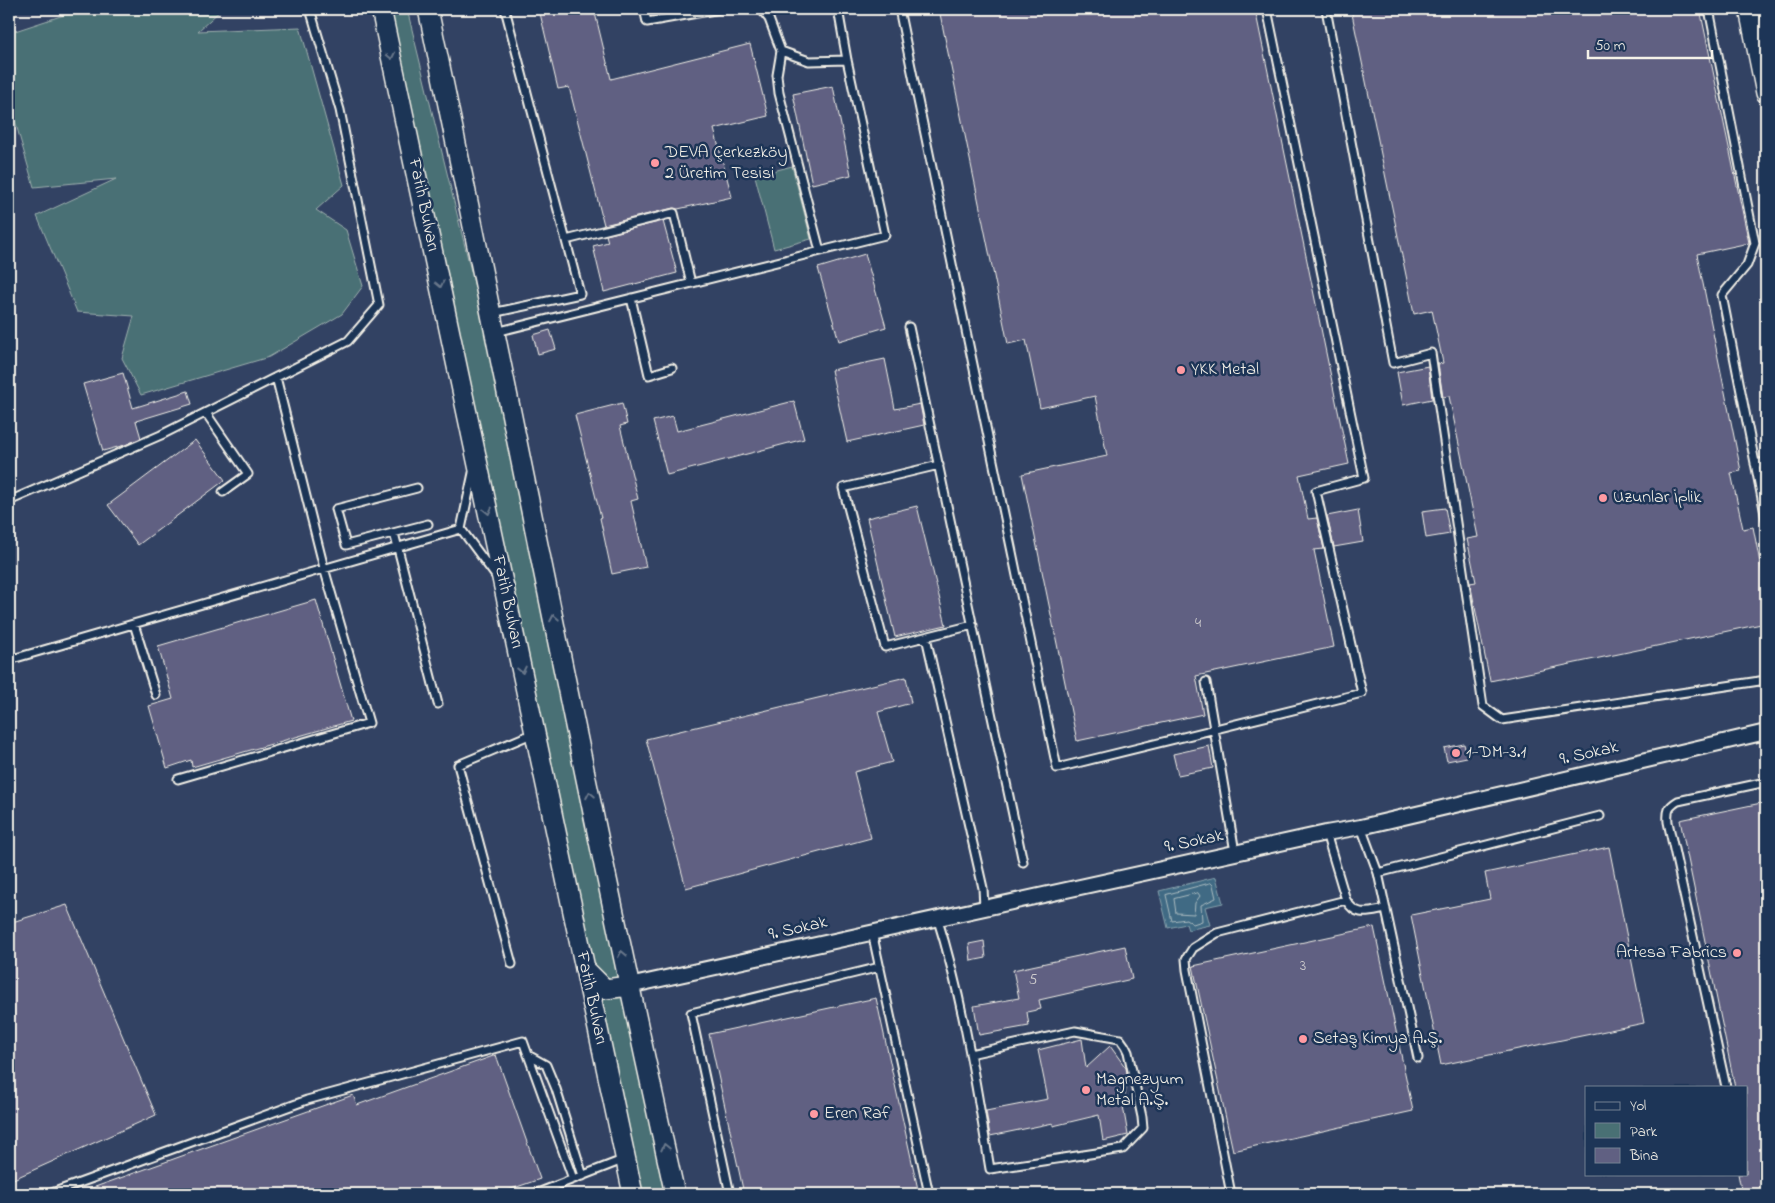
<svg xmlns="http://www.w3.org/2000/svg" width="1775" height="1203" viewBox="0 0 1775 1203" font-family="'Indie Flower',sans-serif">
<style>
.built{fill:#314264;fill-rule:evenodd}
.green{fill:#497074;stroke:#9eb0ae}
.water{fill:#3f6b84;stroke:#87a1ac}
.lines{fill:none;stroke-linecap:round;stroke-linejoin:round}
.shore{stroke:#acbbc0;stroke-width:1}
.building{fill:#606082;stroke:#f4f1e8}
.lane-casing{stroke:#f4f1e8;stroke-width:11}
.street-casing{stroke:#f4f1e8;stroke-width:18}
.secondary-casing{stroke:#f4f1e8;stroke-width:22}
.lane{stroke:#1d3557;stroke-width:7}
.street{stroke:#1d3557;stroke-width:14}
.secondary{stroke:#1d3557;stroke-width:19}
.oneway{stroke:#68778a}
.poi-dot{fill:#ff9aa2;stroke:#1d3557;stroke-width:2}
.labels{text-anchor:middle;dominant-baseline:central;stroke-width:5;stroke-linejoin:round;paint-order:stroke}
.number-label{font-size:15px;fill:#cfcdce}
.poi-label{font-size:18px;fill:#f4f1e8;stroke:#1d3557;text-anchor:start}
.street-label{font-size:18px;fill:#f4f1e8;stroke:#1d3557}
</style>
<rect width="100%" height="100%" fill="#1d3557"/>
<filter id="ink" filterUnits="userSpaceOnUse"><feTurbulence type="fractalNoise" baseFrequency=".02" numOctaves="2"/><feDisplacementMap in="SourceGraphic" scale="10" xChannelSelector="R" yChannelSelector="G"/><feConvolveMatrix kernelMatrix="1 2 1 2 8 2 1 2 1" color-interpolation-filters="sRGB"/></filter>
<g filter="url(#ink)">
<path class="built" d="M9 9H1766V1194H9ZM1586 1087H1746V1174H1586Z"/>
<path class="green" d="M82 9H222L198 31 300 27 344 185 316 210 346 230 363 286 342 314 269 357 141 395 122 358 134 316 77 312 37 216 116 179 34 187 9 100V33Z
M388 9H407L488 341 666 1194H641L499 528 450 284Z
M792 166 811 239 774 249 755 176Z"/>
<path class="water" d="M1216 877 1223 903 1205 907 1210 925 1188 930 1186 924 1168 928 1159 891Z"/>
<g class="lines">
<path class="shore" d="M1211 883 1213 885 1216 898 1201 905 1202 921 1193 924 1186 919 1172 921 1166 895Z
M1198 893 1200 896 1195 903 1194 914 1176 913 1174 899Z"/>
</g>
<path class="building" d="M539 9H594L611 79 750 44 768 116 714 129 732 197 678 209 673 208 604 225 569 87 558 89Z
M939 9H1255L1349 464 1299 475 1308 519 1317 518 1324 549 1314 550 1334 647 1196 676 1203 714 1077 741 1022 474 1107 456 1095 396 1040 408 1026 340 1008 344Z
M1351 9H1700L1749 243 1697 254 1741 471 1731 473 1743 529 1753 527 1766 593V623L1490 681 1470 583 1476 582 1467 539 1478 537 1449 396 1443 397 1438 364 1443 363 1432 310 1414 314Z
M833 86 851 175 812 184 793 94Z
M663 221 677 273 604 292 593 246 608 242 606 235Z
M865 254 886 327 839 341 818 268Z
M550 330 556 349 538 354 533 335Z
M885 359 895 409 920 404 924 425 847 442 831 370Z
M1428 366 1432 399 1403 405 1397 372Z
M123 373 133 408 188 391 192 404 136 421 141 438 125 445 103 451 83 384Z
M794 401 804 439 667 475 653 421 673 416 677 431Z
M622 403 627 424 620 426 638 499 631 501 646 567 612 574 600 518H601L575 415Z
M195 440 225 480 138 545 108 505Z
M917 506 946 625 895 637 867 518Z
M1445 508 1450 534 1426 538 1422 511Z
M1358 510 1363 542 1334 547 1327 516Z
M316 600 351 721 192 767 191 760 167 768 149 706 173 699 158 646Z
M906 677 911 703 878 712 892 762 854 772 871 838 686 888 646 739Z
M1464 744 1467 757 1447 761 1444 748Z
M1209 746 1213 768 1178 775 1173 754Z
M1766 802V1194H1742L1738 1174H1746V1087H1735L1680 820Z
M1609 847 1644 1023 1441 1065 1411 915 1490 899 1485 873Z
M67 905 156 1115 9 1181V923Z
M1374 927 1413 1111 1233 1151 1193 966Z
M984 941 986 958 971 961 969 944Z
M1125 946 1132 979 1039 1000 1041 1009 1027 1012 1029 1026 979 1035 974 1006 1019 998 1013 970Z
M876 998 919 1194H744L709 1034Z
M1082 1039 1086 1068 1110 1046 1126 1068 1128 1079 1123 1106 1128 1135 1103 1141 1099 1115 1053 1126V1123L990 1136 986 1111 1048 1099 1038 1050Z
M496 1055 540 1179 497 1194H81V1192L353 1095 357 1105Z"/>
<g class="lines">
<g class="lane-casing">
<path id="lane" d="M644 9 647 22 720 9
M761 9 769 19 781 51 809 61 847 60
M899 9 1057 768 1362 693 1316 491 1364 478 1267 9
M1326 9 1393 363 1431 353 1483 706 1502 720 1766 680
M1709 9 1755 243 1747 265 1722 295 1766 519
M781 51 777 75 779 93 820 251
M566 240 674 213 691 283
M631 298 649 375 672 368
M492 313 580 294 505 9
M909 327 1023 862
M496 332 885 235 847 60 838 9
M206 413 248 474 223 492
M1755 464 1766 462
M939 465 843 488 885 647 973 625
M473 473 461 529 495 575
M417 488 336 509 346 545 428 524
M9 501 161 435 348 341 379 305 340 110 310 9
M394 533 438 704
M134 624 156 695
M926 637 983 888 984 907
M9 660 461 529
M1206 682 1235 852
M178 779 369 723 324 568 276 377
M1361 827 1378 873 1418 1058
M1378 873 1600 816
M1346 900C1356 918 1369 912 1386 909
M937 917C963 999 976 1085 990 1169L1123 1149 1143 1128 1142 1117 1128 1052 1125 1046 1120 1039 1075 1031 970 1054
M872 932 929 1194
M512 964 458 765 534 733
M528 1055 546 1065 556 1089 583 1176
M1726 1087 1668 822C1667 811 1668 807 1678 801L1766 782
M49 1194 307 1100 523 1041 573 1179
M535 1194 625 1159
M730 1194 691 1013 880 967
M1231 1194 1187 970 1186 959 1193 948 1217 933 1346 900 1326 833"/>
</g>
<g class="street-casing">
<path id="street" d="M629 986 1326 833 1361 827 1766 732"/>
</g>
<g class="secondary-casing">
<path id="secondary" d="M381 9 633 1194
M428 9C511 404 587 800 675 1194
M1749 9 1766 93
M585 969 605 989 629 986"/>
</g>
<use href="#lane" class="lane"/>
<use href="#street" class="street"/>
<use href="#secondary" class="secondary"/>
</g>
<defs><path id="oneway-chevron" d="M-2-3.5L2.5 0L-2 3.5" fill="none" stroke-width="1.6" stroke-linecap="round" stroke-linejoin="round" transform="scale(1.25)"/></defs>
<g class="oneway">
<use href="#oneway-chevron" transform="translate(391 56) rotate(78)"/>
<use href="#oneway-chevron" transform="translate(440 284) rotate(78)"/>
<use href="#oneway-chevron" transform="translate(488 511) rotate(78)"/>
<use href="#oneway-chevron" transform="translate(554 618) rotate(-101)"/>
<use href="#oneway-chevron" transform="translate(522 670) rotate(78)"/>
<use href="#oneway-chevron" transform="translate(590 795) rotate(-101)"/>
<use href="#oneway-chevron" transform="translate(622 954) rotate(-101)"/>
<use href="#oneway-chevron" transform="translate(665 1147) rotate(-103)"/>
</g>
</g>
<g class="poi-dot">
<circle cx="655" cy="163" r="5"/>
<circle cx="1181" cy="370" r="5"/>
<circle cx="1603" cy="498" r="5"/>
<circle cx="1456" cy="753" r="5"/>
<circle cx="1737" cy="953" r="5"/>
<circle cx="1303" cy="1039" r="5"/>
<circle cx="1086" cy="1090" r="5"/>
<circle cx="814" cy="1114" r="5"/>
</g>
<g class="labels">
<g class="number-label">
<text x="1198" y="623">4</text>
<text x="1303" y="966">3</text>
<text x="1033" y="980">5</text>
</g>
<g class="poi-label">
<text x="665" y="153">DEVA Çerkezköy<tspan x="665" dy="21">2 Üretim Tesisi</tspan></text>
<text x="1191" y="370">YKK Metal</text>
<text x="1613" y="498">Uzunlar İplik</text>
<text x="1466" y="753">1-DM-3.1</text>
<text x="1727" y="953" text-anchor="end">Artesa Fabrics</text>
<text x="1313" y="1039">Setaş Kimya A.Ş.</text>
<text x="1096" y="1080">Magnezyum<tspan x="1096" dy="21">Metal A.Ş.</tspan></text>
<text x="824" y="1114">Eren Raf</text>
</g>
<g class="street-label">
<text transform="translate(423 205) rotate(78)">Fatih Bulvarı</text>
<text transform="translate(507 602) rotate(78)">Fatih Bulvarı</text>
<text transform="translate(1589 754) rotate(-13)">9. Sokak</text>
<text transform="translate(1194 842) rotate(-12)">9. Sokak</text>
<text transform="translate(798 929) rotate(-13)">9. Sokak</text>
<text transform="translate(591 998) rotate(78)">Fatih Bulvarı</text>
</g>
</g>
<rect width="1775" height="1203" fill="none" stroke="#1d3557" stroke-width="30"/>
<rect x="15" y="15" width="1745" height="1173" fill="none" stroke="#f4f1e8" stroke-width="2" filter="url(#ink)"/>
<rect x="1585" y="1086" width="162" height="90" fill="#1d3557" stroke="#738091"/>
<rect x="1595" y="1102" width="25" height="8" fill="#1d3557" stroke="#738091"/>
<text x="1630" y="1110" font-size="15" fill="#f4f1e8">Yol</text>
<rect x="1595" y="1123" width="25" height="15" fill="#497074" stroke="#738091"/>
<text x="1630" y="1136" font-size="15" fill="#f4f1e8">Park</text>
<rect x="1595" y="1148" width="25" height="15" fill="#606082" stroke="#738091"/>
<text x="1630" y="1160" font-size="15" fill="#f4f1e8">Bina</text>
<path d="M1588 50v8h124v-8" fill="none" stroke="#f4f1e8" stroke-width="2.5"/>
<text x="1595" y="50" font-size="15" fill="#f4f1e8" stroke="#1d3557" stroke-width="4" paint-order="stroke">50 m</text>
</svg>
